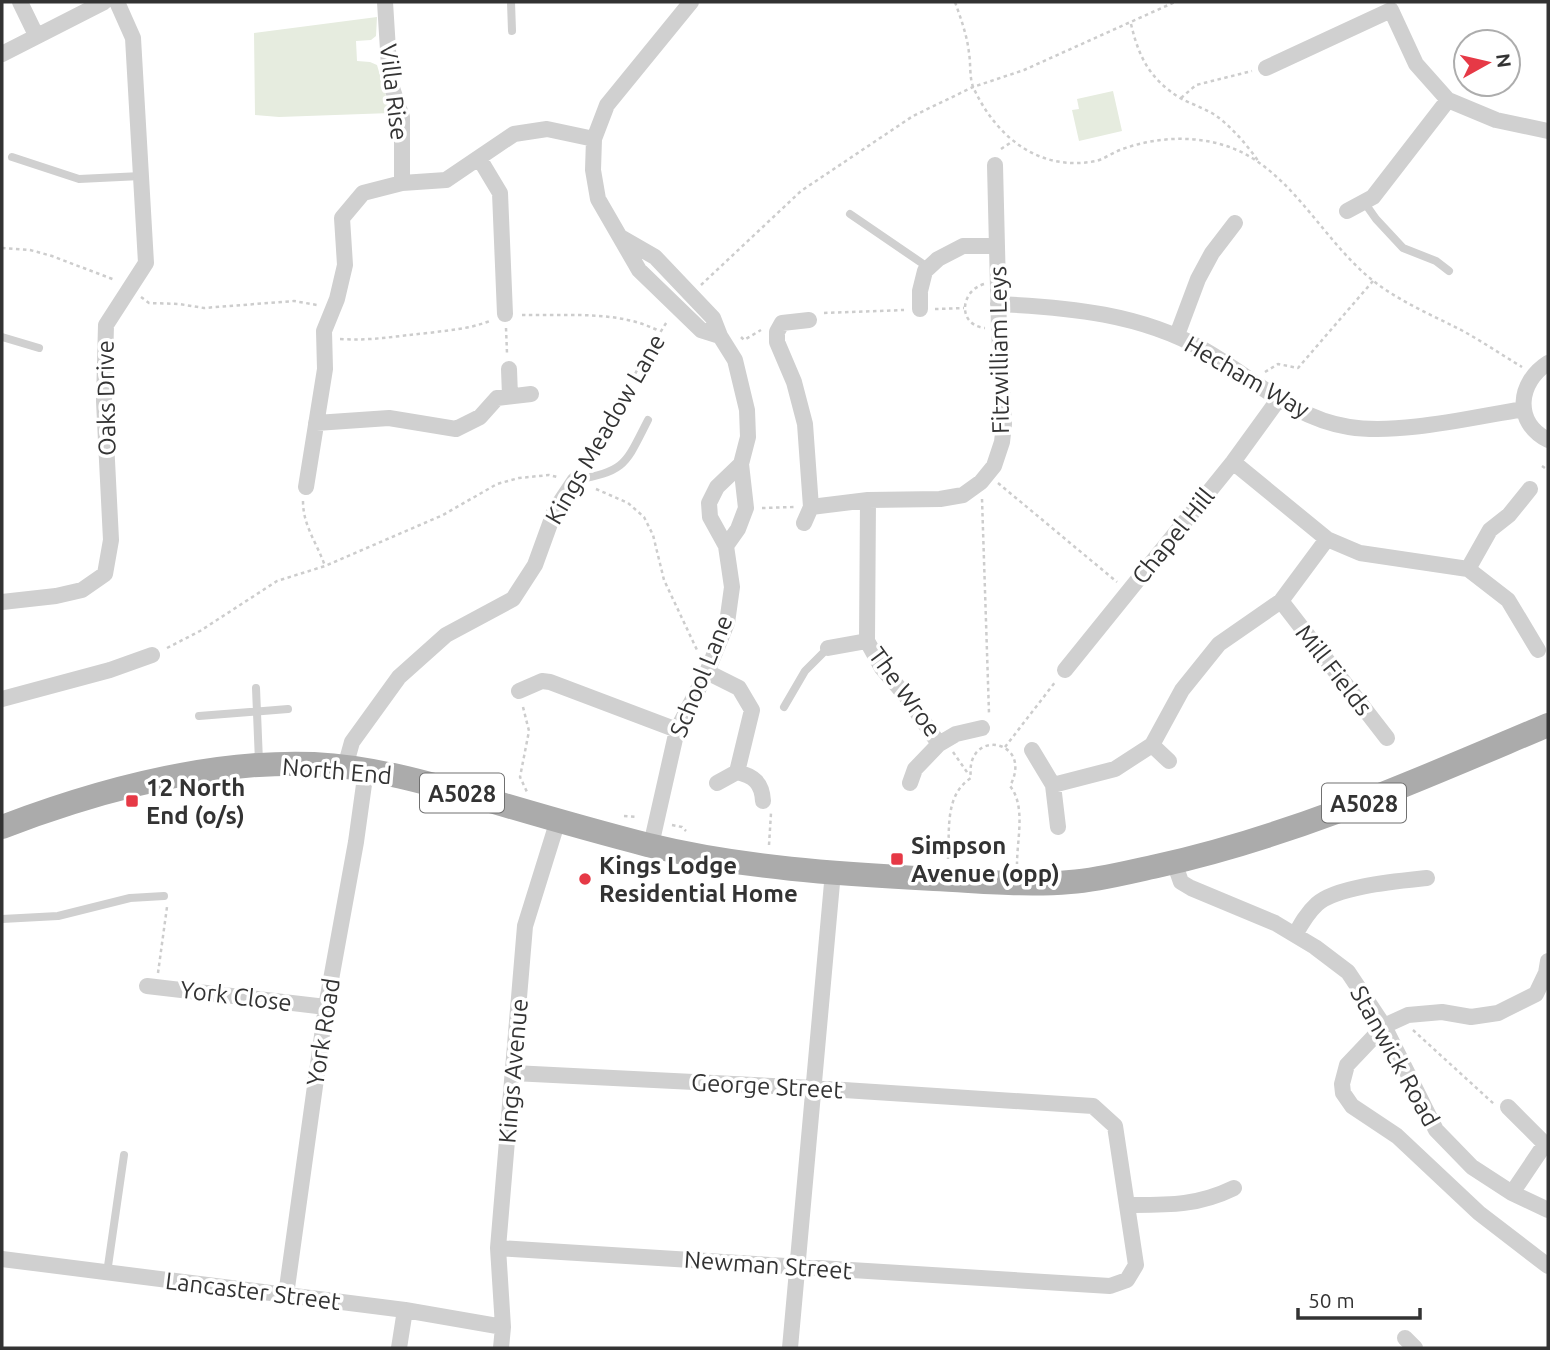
<svg xmlns="http://www.w3.org/2000/svg" width="1550" height="1350" viewBox="0 0 1550 1350" font-family="Ubuntu,sans-serif">
<style>
.green{fill:#e6ecdf}
.lines{fill:none;stroke-linecap:round;stroke-linejoin:round}
.path{stroke:#cdcdcd;stroke-width:2.5;stroke-dasharray:3.5 3.5;stroke-linecap:butt}
.service{stroke:#d0d0d0;stroke-width:8}
.minor{stroke:#d0d0d0;stroke-width:16}
.primary{stroke:#ababab;stroke-width:24}
.poi-dot{fill:#e63946;stroke:#fff;stroke-width:2.5}
.labels{text-anchor:middle;dominant-baseline:central;stroke-width:7;stroke-linejoin:round;paint-order:stroke}
.shield{fill:#fff;stroke:#707070;stroke-width:2}
.shield-label{font-size:23px;font-weight:bold;fill:#333}
.street-label{font-size:24px;fill:#333;stroke:#fff}
.poi-label{font-size:24px;font-weight:bold;fill:#333;stroke:#fff;text-anchor:start}
</style>
<rect width="100%" height="100%" fill="#fff"/>
<path class="green" d="M377 17 376 36 371 40 356 41 357 61 370 62 377 65 391 113 279 117 255 115 254 33Z
M1113 91 1122 131 1079 141 1072 110 1079 109 1077 99Z"/>
<g class="lines">
<path class="path" d="M955 2C961 19 967 35 969 53 971 64 969 79 974 89 997 138 1040 172 1096 161 1104 159 1112 153 1120 150 1162 134 1214 134 1252 158 1299 187 1328 244 1371 279 1398 301 1432 315 1463 331 1483 342 1502 355 1522 367
M1131 24C1139 58 1150 79 1180 98 1191 104 1204 108 1215 115 1232 127 1247 145 1259 162
M1181 98 1196 85 1252 71
M1001 149 1013 141
M2 248 30 250 52 256 115 280
M984 284C960 291 957 325 985 328
M701 285 801 191 913 116 973 87 1024 70 1175 2
M141 297 149 303 179 304 204 308 294 301 317 305
M935 309 964 308
M824 313 904 310
M522 315C567 316 619 310 659 331
M506 328 507 353
M741 337 744 340 761 330
M340 339C372 341 396 336 428 333 450 330 471 329 492 320
M1265 372 1278 364 1298 368 1373 281
M585 466 641 363 668 320
M1542 466 1548 470
M998 483 1117 582
M596 489 628 503 644 517 653 535 664 580 697 650
M982 499 989 713
M303 501C303 526 317 543 325 566
M762 508 794 507
M167 648 200 631 277 581 325 566 443 515 497 484 519 478 549 475 557 477
M523 707 529 731 520 777 527 792
M1005 747 1056 681
M953 752 969 775
M624 816 638 817
M672 825 682 827 686 831
M769 845 771 813
M948 859C950 831 944 795 971 778 964 727 1035 739 1010 786 1026 806 1017 839 1017 864
M158 973 167 907
M1413 1030 1494 1104"/>
<path class="service" d="M511 2 512 31
M12 157 79 179 141 176
M1364 202 1376 219 1403 248 1436 261 1449 271
M850 214 929 268
M2 337 39 348
M575 480C626 471 625 465 648 420
M256 688 259 762
M784 707 805 671 828 648
M199 716 288 709
M2 919 58 916 130 898 164 896
M107 1273 124 1155"/>
<path class="minor" d="M20 2 36 35
M385 2 390 82 402 117V183
M691 2 607 105 594 139 593 170 598 199 639 270 701 330 720 336
M2 54 104 2
M1266 68 1391 10 1416 64 1448 100 1496 120 1548 131
M479 158 500 193 505 314
M1347 211 1373 197 1448 100
M622 238 655 257 713 318 720 336 735 360 747 410 748 437 741 464 746 508 738 529 726 546
M998 304C1068 307 1142 314 1204 350 1252 377 1292 418 1349 427 1400 435 1473 417 1524 409
M920 309V291L925 271 938 259 963 246H997
M1177 335 1198 279 1212 253 1235 223
M1548 363C1518 382 1513 422 1548 440
M509 369 510 396
M316 423 389 418 456 429 480 417 497 398 531 394
M1233 462 1327 539 1360 553 1468 569 1508 600 1538 650
M306 487 325 369 324 331 337 299 345 265 342 218 363 193 402 183 446 180 514 134 547 129 594 139
M868 500 867 641 882 668 906 696 939 744 956 734 982 728
M811 507 868 500 940 499 963 495 981 482 994 466 1002 442 1004 424 999 329 995 165
M804 523 811 507 805 424 794 382 777 342V332L782 323 809 320
M1468 569 1490 530 1509 515 1530 489
M1281 601 1387 738
M2 602 56 596 82 590 105 574 111 540 104 401 106 325 146 263 133 38 117 2
M828 648 867 641
M1065 670 1233 462 1278 400
M707 672 739 688 752 710 737 772C754 776 762 783 763 801
M519 691 542 681 550 682 677 730
M2 699 110 670 152 655
M1152 745 1169 761
M1032 750 1053 785 1058 827
M345 767 352 742 399 677 446 635 513 599 535 565 555 510 575 480
M717 783 737 772
M910 783 915 769 939 744
M1053 785 1115 769 1152 745 1182 690 1219 644 1281 601 1327 539
M651 845 677 730 707 672 727 623 732 587 726 546 710 517 709 503 717 487 741 464
M1174 862 1181 882 1191 888 1275 923 1315 947 1348 972 1384 1026 1436 1130 1472 1167 1512 1193 1548 1210
M1295 935C1301 924 1307 913 1317 904 1337 886 1399 881 1427 878
M1548 961 1546 973 1536 994 1498 1013 1471 1017 1442 1012 1408 1015 1384 1026 1347 1065 1342 1084 1343 1093 1352 1106 1397 1136 1479 1213 1548 1266
M147 986 326 1007
M1508 1107 1545 1144 1548 1143
M1512 1193 1545 1144
M1127 1205C1168 1205 1197 1206 1234 1188
M498 1248 1110 1286 1127 1280 1136 1265 1115 1126 1093 1106 813 1088 513 1073
M2 1259 405 1310 503 1327
M286 1295 326 1007 356 842 366 770
M1405 1338 1415 1348
M399 1348 405 1310
M501 1348 503 1327 498 1248 525 926 558 820
M790 1348 833 872"/>
<path class="primary" d="M2 827C99 790 209 760 314 764 376 767 435 785 494 802 545 817 597 832 648 845 742 868 839 874 934 879 980 881 1025 886 1070 882 1099 880 1129 872 1157 866 1294 836 1420 779 1548 725"/>
</g>
<g class="poi-dot">
<rect x="125" y="794" width="14" height="14" rx="3.5"/>
<rect x="890" y="852" width="14" height="14" rx="3.5"/>
<circle cx="585" cy="879" r="7"/>
</g>
<g class="labels">
<g class="shield">
<rect x="420" y="773.5" width="84" height="39" rx="5"/>
<rect x="1322" y="783.5" width="84" height="39" rx="5"/>
</g>
<g class="shield-label">
<text x="462" y="793">A5028</text>
<text x="1364" y="803">A5028</text>
</g>
<g class="street-label">
<text transform="translate(394 92) rotate(83)">Villa Rise</text>
<text transform="translate(999 350) rotate(-91)">Fitzwilliam Leys</text>
<text transform="translate(1247 377) rotate(30)">Hecham Way</text>
<text transform="translate(106 398) rotate(-91)">Oaks Drive</text>
<text transform="translate(605 429) rotate(-60)">Kings Meadow Lane</text>
<text transform="translate(1173 536) rotate(-51)">Chapel Hill</text>
<text transform="translate(1334 670) rotate(52)">Mill Fields</text>
<text transform="translate(701 676) rotate(-68)">School Lane</text>
<text transform="translate(905 692) rotate(54)">The Wroe</text>
<text transform="translate(337 771) rotate(5)">North End</text>
<text transform="translate(236 996) rotate(7)">York Close</text>
<text transform="translate(323 1032) rotate(-81)">York Road</text>
<text transform="translate(1395 1056) rotate(61)">Stanwick Road</text>
<text transform="translate(513 1071) rotate(-85)">Kings Avenue</text>
<text transform="translate(767 1086) rotate(3)">George Street</text>
<text transform="translate(768 1265) rotate(4)">Newman Street</text>
<text transform="translate(253 1291) rotate(7)">Lancaster Street</text>
</g>
<g class="poi-label">
<text x="146" y="787">12 North<tspan x="146" dy="28">End (o/s)</tspan></text>
<text x="911" y="845">Simpson<tspan x="911" dy="28">Avenue (opp)</tspan></text>
<text x="599" y="865">Kings Lodge<tspan x="599" dy="28">Residential Home</tspan></text>
</g>
</g>
<rect width="1550" height="1350" fill="none" stroke="#333333" stroke-width="7"/>
<g transform="translate(1487 63) rotate(82)"><circle r="33" fill="#ffffff" stroke="#adadad" stroke-width="2"/>
<path d="M0-5L12 26L0 18L-12 26Z" fill="#e63946"/>
<text y="-10" font-size="19" font-weight="bold" text-anchor="middle" fill="#333333">N</text>
</g>
<path d="M1298 1308v10h122v-10" fill="none" stroke="#333333" stroke-width="3.5"/>
<text x="1308" y="1308" font-size="21" fill="#333333" stroke="#ffffff" stroke-width="5" paint-order="stroke">50 m</text>
</svg>
